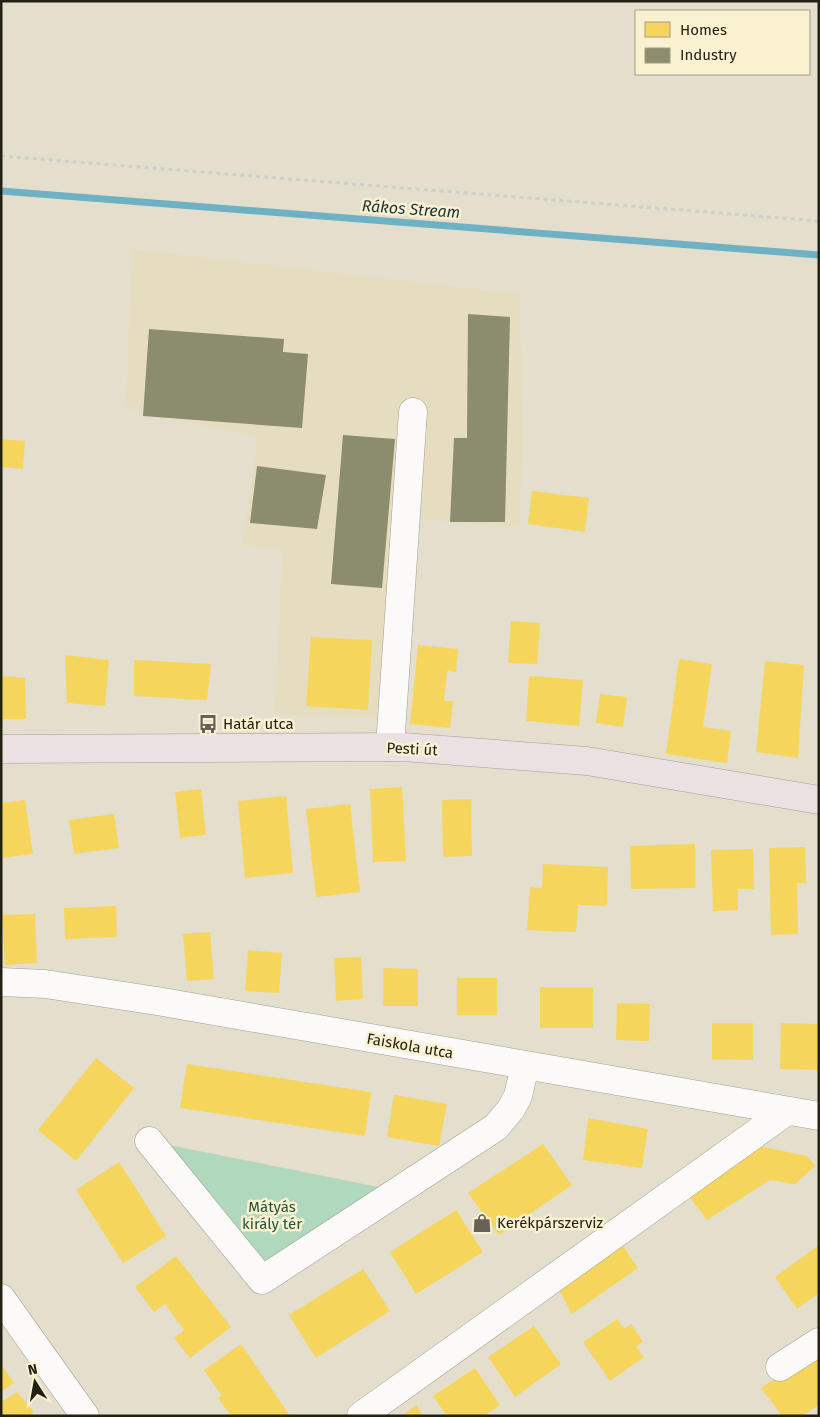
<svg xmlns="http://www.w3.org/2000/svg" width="820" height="1417" viewBox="0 0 820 1417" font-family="'Fira Sans',sans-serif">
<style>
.built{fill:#e6ddc0}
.green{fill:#afd8bc}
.homes{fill:#f6d55c}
.industry{fill:#8c8c6e}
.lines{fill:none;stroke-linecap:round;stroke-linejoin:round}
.stream{stroke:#6eb1c4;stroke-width:7}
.minor-casing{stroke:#a29e90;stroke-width:29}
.major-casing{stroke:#aa9a99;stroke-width:29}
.path{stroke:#cfcec9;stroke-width:3;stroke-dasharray:4 4;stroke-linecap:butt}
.minor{stroke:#fbfaf8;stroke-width:28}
.major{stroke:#eae1e3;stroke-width:28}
.labels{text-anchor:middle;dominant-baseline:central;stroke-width:5;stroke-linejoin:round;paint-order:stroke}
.poi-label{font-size:15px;fill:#232014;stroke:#faf1d1;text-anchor:start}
.street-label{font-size:15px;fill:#232014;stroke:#faf1d1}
.park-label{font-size:15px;fill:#23523e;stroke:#faf1d1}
.water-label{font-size:16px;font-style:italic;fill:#1c323b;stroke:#faf1d1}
</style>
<rect width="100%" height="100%" fill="#e4decd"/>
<path class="built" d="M132 249 520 294 523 449 519 527 412 519 404 719 274 714 283 549 242 545 258 437 124 408 127 380Z"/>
<path class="green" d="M149 1141 398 1191 262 1280Z"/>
<path class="homes" d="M1 439 25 441 23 469 1 467Z
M532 491 589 498 585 532 528 524Z
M511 621 540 623 537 664 508 663Z
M311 637 372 640 368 710 306 706Z
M418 645 458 649 456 672 447 671 444 701H453L450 728 410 724Z
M65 655 109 660 105 706 67 703Z
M679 659 712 664 703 727 731 731 727 763 666 754Z
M134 660 211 664 207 700 134 696Z
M765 661 804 665 798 758 756 752Z
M1 676 25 678 26 719H1Z
M529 676 583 680 579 726 526 721Z
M600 694 627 697 623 727 596 723Z
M402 787 406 861 373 862 370 789Z
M201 789 206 835 180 838 175 792Z
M286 796 293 873 245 878 238 801Z
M471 799 472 856 443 857 442 800Z
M25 800 33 854 1 858V803Z
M350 804 360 892 316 897 306 809Z
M114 814 119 848 74 854 69 820Z
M695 844V888L631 889 630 846Z
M805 847 806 883H797L798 934 771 935 769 848Z
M753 849 754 889H738V910L713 911 711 850Z
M543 864 608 867 607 906 578 905 576 932 527 930 530 887 542 888Z
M116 906 117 937 65 939 64 908Z
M35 914 37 963 5 965 2 915Z
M210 932 214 979 187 981 183 934Z
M248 950 282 953 279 993 245 991Z
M361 957 363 999 336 1001 334 958Z
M383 968 418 969V1006H383Z
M457 978H497V1015H457Z
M540 987H593V1028H540Z
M617 1003 650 1004 649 1041 616 1040Z
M712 1023H753V1060L712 1059Z
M781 1023 819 1024V1070L780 1069Z
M96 1058 134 1088 76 1161 38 1130Z
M187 1064 371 1092 365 1136 180 1108Z
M394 1095 447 1104 439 1146 387 1137Z
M588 1118 648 1129 642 1168 583 1160Z
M543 1144 572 1185 499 1235 468 1193Z
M759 1146 807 1156 815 1166 795 1184 770 1180 707 1220 685 1191Z
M119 1162 166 1236 123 1263 76 1190Z
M456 1210 483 1252 416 1294 390 1252Z
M620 1241 638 1268 572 1314 557 1286Z
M819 1245V1293L797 1309 775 1277Z
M176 1256 231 1327 190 1358 174 1338 184 1330 165 1304 154 1312 135 1287Z
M363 1269 390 1311 316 1358 289 1315Z
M617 1319 624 1329 631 1324 643 1342 636 1347 644 1357 610 1381 583 1342Z
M534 1326 561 1364 515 1397 488 1357Z
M241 1344 290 1416H231L218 1398 222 1396 204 1370Z
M819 1350V1405L802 1416H782L761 1388Z
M1 1364 14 1383 1 1392Z
M475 1368 500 1405 484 1416H447L433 1396Z
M17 1392 34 1412 29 1416H1V1402Z
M416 1405 423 1416H401Z"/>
<path class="industry" d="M468 314 510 317 505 522H450L454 438H467Z
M149 329 284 339 283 352 308 354 302 428 143 416Z
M343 435 395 439 382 588 331 584Z
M257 466 326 475 317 529 250 523Z"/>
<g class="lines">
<path class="stream" d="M1 191 819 255"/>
<g class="minor-casing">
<path id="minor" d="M390 747 413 412
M1 982 45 984 157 1001 819 1116
M149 1141 262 1280 496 1127 511 1109 518 1096 525 1066
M1 1298 85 1416
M780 1367 819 1342
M361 1416 787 1111"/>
</g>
<g class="major-casing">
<path id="major" d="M1 749 403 747 587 761 819 800"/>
</g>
<path class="path" d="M1 156 819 221"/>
<use href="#minor" class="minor"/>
<use href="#major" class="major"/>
</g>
<defs>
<g id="bus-bare" transform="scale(1.5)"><path d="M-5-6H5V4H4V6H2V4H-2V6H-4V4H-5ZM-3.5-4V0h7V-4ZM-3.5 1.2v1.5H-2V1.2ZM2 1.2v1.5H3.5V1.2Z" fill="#676255" stroke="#faf1d1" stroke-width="2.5" paint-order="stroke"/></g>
<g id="shop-bare" transform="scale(1.5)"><path d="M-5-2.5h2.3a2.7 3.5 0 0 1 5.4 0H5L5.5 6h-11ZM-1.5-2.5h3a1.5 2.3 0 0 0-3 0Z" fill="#676255" stroke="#faf1d1" stroke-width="2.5" paint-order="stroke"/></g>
</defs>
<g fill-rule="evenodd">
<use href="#bus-bare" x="208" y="724"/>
<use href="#shop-bare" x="482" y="1223"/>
</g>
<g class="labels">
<g class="poi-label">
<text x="223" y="724">Határ utca</text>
<text x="497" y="1223">Kerékpárszerviz</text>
</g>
<g class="street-label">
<text transform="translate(412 749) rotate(3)">Pesti út</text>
<text transform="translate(410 1046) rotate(10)">Faiskola utca</text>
</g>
<g class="park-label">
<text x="272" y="1207">Mátyás<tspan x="272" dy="17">király tér</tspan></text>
</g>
<g class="water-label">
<text transform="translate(411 209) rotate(4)">Rákos Stream</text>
</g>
</g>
<rect width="820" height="1417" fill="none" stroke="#232014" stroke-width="5"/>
<rect x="635" y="10" width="175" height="65" fill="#faf1d1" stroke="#a49d85"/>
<rect x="645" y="22" width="25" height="15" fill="#f6d55c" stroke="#a49d85"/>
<text x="680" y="35" font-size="15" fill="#232014">Homes</text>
<rect x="645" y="48" width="25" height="15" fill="#8c8c6e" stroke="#a49d85"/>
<text x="680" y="60" font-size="15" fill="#232014">Industry</text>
<g transform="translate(35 1382) rotate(349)" stroke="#faf1d1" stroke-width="4" paint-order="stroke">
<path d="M0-4L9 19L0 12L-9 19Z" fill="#232014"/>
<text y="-8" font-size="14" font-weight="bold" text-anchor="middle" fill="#232014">N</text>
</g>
</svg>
